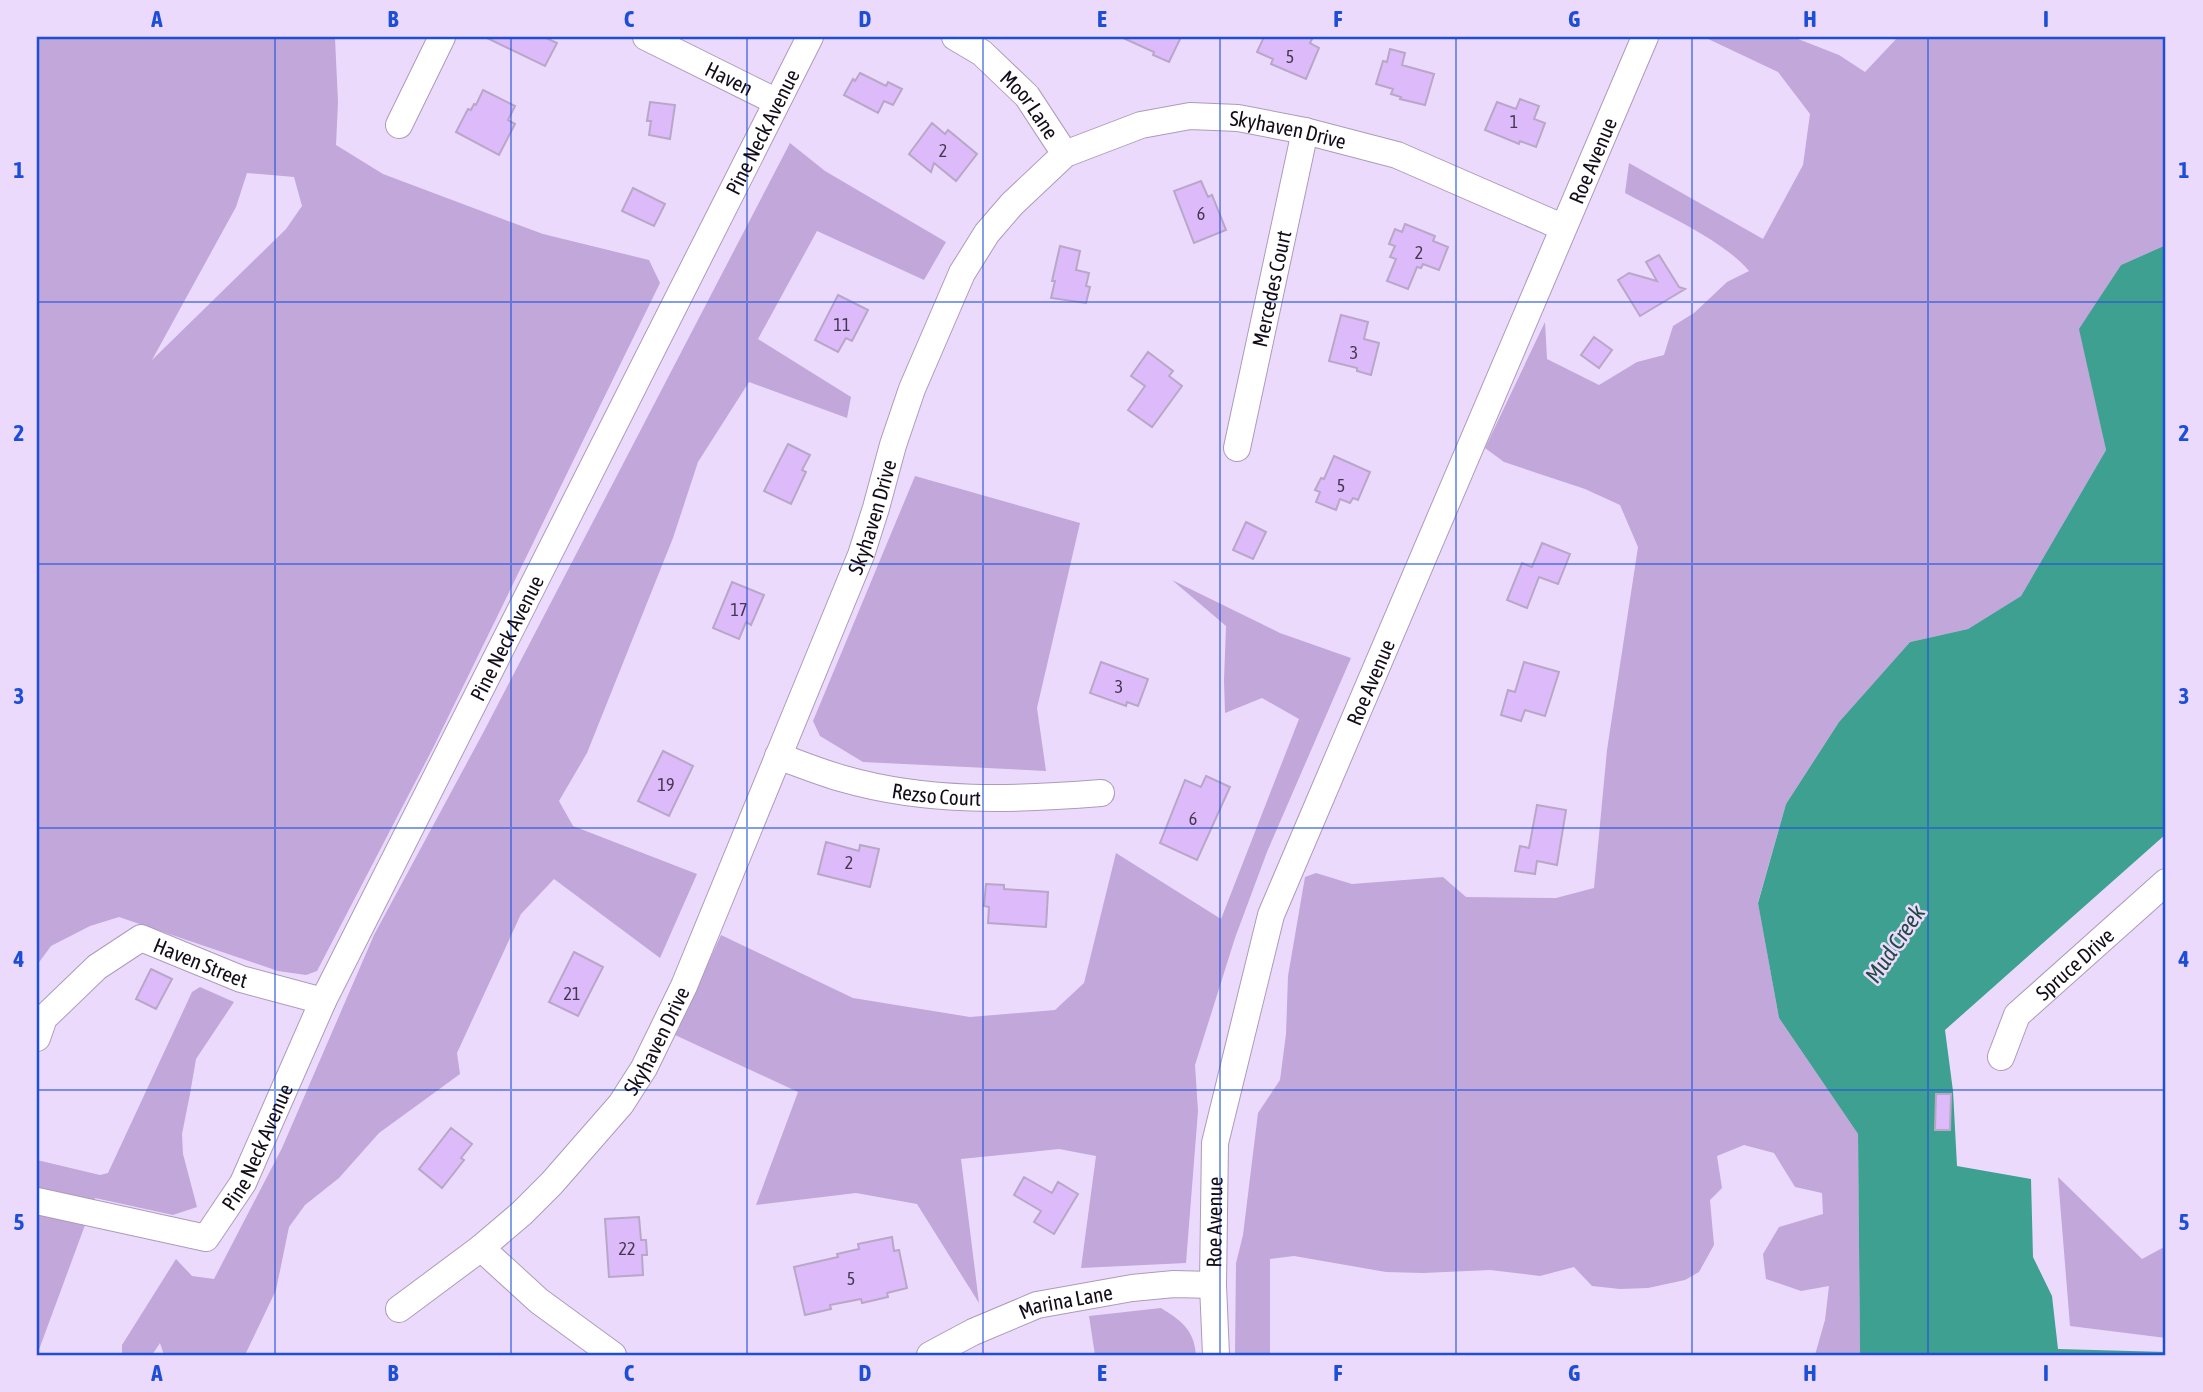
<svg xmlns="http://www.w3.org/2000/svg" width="2203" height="1392" viewBox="0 0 2203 1392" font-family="'Asap Condensed',sans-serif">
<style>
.green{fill:#c2a7da;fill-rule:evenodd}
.water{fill:#3ea090}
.building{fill:#ddbbfa;stroke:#b8a7c7;stroke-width:2}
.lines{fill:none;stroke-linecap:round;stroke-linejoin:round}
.minor-casing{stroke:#ac9bbb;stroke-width:28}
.minor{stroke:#fff;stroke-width:26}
.grid{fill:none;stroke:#1d4ed8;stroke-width:2;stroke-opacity:0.55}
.labels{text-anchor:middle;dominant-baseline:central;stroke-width:5;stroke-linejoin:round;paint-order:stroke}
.number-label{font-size:18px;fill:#463851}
.street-label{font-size:21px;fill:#140d19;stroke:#ecdafc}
.water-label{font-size:23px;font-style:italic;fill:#204b44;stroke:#ecdafc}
.neatline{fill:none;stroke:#1d4ed8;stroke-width:2.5}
.grid-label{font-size:23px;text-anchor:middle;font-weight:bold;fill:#1d4ed8}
</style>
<rect width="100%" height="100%" fill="#ecdafc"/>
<path class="green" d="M37 37H340L335 38 338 102 336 145 383 174 543 234 649 260 660 283 433 748 317 971 306 975 278 971 119 917 90 926 51 946 37 965ZM247 173 294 177 302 206 286 229 152 360 236 207Z
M1704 37H1793L1839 55 1865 72 1898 37H2166V245L2121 265 2080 329 2106 450 2021 596 1968 629 1910 642 1839 722 1786 804 1758 902 1779 1018 1858 1134 1860 1355H1815L1825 1320 1829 1286 1801 1291 1766 1279 1763 1254 1779 1227 1823 1214 1822 1193 1795 1187 1774 1153 1744 1145 1717 1156 1722 1188 1710 1200 1714 1245 1699 1272 1685 1280 1648 1288 1620 1289 1592 1286 1574 1267 1540 1276 1490 1270 1423 1273 1386 1272 1294 1256 1270 1259V1355H1235L1236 1263 1243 1235 1258 1113 1280 1080 1286 1034 1288 976 1305 877 1316 873 1352 884 1443 877 1466 897 1556 898 1594 888 1607 750 1638 547 1620 505 1585 489 1504 462 1485 448 1545 322 1547 359 1599 385 1637 362 1664 355 1673 326 1694 313 1727 282 1749 271C1725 241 1660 212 1625 193L1629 163 1763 239 1803 165 1810 114 1778 72Z
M790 143 825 171 946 242 924 280 817 231 758 339 851 397 847 418 749 382 698 462 673 538 587 753 559 801 573 826 697 874 660 958 554 879 521 914 457 1053 460 1074 379 1133 339 1178 305 1205 289 1227 276 1290 245 1355H164L160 1343 152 1355H122V1345L176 1259 192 1276 214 1279 282 1148 374 935 483 733Z
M915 476 1080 523 1037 708 1046 771 863 762 820 736 813 721Z
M1172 580 1280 633 1351 658 1267 852 1235 938 1195 1065 1198 1111 1186 1263 1081 1268 1096 1156 1059 1149 961 1159 979 1303 917 1204 856 1193 756 1205 798 1092 675 1035 721 935 853 998 970 1017 1055 1010 1084 983 1116 853 1221 919 1299 719 1262 698 1225 713 1224 680 1226 626Z
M200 987 234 1002 196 1059 190 1094 182 1134 183 1154 197 1207 173 1215 95 1198 37 1355V1160L100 1175 108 1173 192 992Z
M2058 1177 2142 1259 2166 1246V1338L2070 1326Z
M1161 1308C1182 1321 1194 1330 1196 1355H1095L1089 1316Z"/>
<path class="water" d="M2166 245V834L1945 1030 1953 1091 1957 1166 2031 1179 2033 1257 2052 1296 2058 1349 2166 1352V1355H1860L1858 1134 1779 1018 1758 903 1786 804 1839 722 1910 642 1968 629 2021 596 2106 450 2079 329 2121 265Z"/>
<path class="building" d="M485 37H544L557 43 545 66Z
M1121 37H1181L1169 62 1153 55 1154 52Z
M1264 37H1313L1310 43 1319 48 1306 79 1271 64 1273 59 1257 52Z
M1390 49 1405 53 1402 65 1434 74 1425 105 1400 99 1401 97 1391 94 1393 89 1376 84 1383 61 1387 62Z
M860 73 886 86 888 82 902 89 893 105 884 101 878 113 844 95 853 79 855 81Z
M483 90 515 106 508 120 515 124 499 155 456 132 468 109 471 110 474 104 476 105Z
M1520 99 1539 106 1534 119 1545 123 1536 147 1520 141 1519 144 1485 130 1497 102 1516 109Z
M650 102 675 105 670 139 649 135 651 121H647Z
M932 123 945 134 948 130 977 154 956 181 934 163 931 172 909 154Z
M1201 181 1208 197 1212 195 1226 230 1194 243 1174 191Z
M633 188 665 204 654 226 622 211Z
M1405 224 1435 236 1433 241 1448 247 1439 270 1423 264 1421 268 1417 267 1408 289 1387 281 1396 259 1390 257 1395 246 1389 244 1395 229 1402 232Z
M1060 246 1080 251 1076 270 1089 273 1086 286 1090 287 1086 303 1051 298 1055 281H1052Z
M1659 255 1679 287 1685 289 1640 316 1618 280 1629 273 1657 281 1646 262Z
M838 295 868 310 852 341 846 338 838 352 815 340Z
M1341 315 1368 322 1364 339 1379 343 1371 375 1357 371V368L1329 361Z
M1594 337 1612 350 1599 368 1581 355Z
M1148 352 1173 371 1169 376 1182 386 1152 427 1128 410 1145 386 1131 376Z
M788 444 810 455 802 470 806 472 791 504 764 491Z
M1334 456 1370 472 1358 500 1353 498 1350 503 1340 499 1336 510 1316 502 1320 492 1315 490 1321 478 1324 479Z
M1246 522 1266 532 1253 559 1233 550Z
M1542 543 1570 554 1558 584 1539 577 1527 608 1507 600 1522 563 1532 567Z
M732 582 764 595 751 625 746 622 739 639 713 628Z
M1101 662 1148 679 1138 706 1127 702 1126 706 1090 693Z
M1524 662 1559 672 1545 716 1525 710 1521 721 1501 715 1508 690 1515 692Z
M663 751 693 766 669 816 638 801Z
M1206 776 1230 787 1197 860 1160 843 1185 780 1201 787Z
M1537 805 1566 810 1557 865 1537 861 1535 874 1515 871 1520 846 1529 848Z
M826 842 859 851 860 845 879 849 870 887 818 874Z
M986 884 1004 885V889L1048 892 1046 927 988 923 989 907 984 906Z
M574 952 603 967 578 1016 549 1002Z
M151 969 172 979 156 1009 136 999Z
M1936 1094H1951L1950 1130H1935Z
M451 1128 472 1144 461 1158 464 1160 442 1188 419 1169Z
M1024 1177 1052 1193 1058 1182 1078 1194 1054 1234 1034 1222 1041 1211 1014 1195Z
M639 1217 641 1240H646L647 1255H642L643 1275 609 1277 605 1219Z
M892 1237 894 1251 899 1250 907 1288 887 1293 888 1297 862 1303 861 1299 830 1305 831 1309 805 1315 794 1267 838 1257 837 1254 859 1249 858 1244Z"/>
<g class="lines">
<g class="minor-casing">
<g id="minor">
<path id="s1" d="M646 37 775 101"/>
<path id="s2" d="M955 37 982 53 1027 96 1065 154"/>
<path d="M399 125 442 37"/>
<path id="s3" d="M1237 448 1305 131"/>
<path id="s4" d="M778 756C800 764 822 773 844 779 928 803 1014 800 1101 793"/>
<path id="s5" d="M37 1038 44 1018 97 967 141 938 241 979 323 1001"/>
<path id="s6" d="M2001 1057 2017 1015 2166 882"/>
<path id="s7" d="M37 1201 206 1238 243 1183 323 1001 810 37"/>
<path d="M481 1248 539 1301 613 1355"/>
<path id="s8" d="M399 1309 481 1248 522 1213 552 1183 621 1104 644 1068 684 986 861 555 876 508 893 445 912 389 962 273 987 233 1012 204 1065 154 1141 125 1190 116 1238 118 1305 131 1397 155 1562 227"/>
<path id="s9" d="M930 1355 973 1332 1037 1305 1132 1288 1174 1284 1213 1285"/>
<path id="s10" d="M1216 1355 1213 1285 1215 1143 1271 915 1645 37"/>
</g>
</g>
<use href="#minor" class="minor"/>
</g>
<path class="grid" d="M275 37V1355M511 37V1355M747 37V1355M983 37V1355M1220 37V1355M1456 37V1355M1692 37V1355M1928 37V1355M37 302H2166M37 564H2166M37 828H2166M37 1090H2166"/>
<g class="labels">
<g class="number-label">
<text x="1290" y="56">5</text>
<text x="1514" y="121">1</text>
<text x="943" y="150">2</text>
<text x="1201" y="213">6</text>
<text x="1419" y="252">2</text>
<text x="842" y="324">11</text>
<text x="1354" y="352">3</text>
<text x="1341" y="485">5</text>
<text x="739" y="609">17</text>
<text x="1119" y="686">3</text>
<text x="666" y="784">19</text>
<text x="1193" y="818">6</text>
<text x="849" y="862">2</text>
<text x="572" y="993">21</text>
<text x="627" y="1248">22</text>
<text x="851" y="1278">5</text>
</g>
<g class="street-label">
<text stroke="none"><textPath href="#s1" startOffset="93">Haven</textPath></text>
<text stroke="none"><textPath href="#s2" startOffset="102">Moor Lane</textPath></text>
<text stroke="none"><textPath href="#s7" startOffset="1412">Pine Neck Avenue</textPath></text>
<text stroke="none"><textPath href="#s8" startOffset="1592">Skyhaven Drive</textPath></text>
<text stroke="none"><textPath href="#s10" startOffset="1267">Roe Avenue</textPath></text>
<text stroke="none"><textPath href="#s3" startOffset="163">Mercedes Court</textPath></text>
<text stroke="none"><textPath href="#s8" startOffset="943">Skyhaven Drive</textPath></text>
<text stroke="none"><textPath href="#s7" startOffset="845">Pine Neck Avenue</textPath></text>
<text stroke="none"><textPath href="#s10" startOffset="700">Roe Avenue</textPath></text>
<text stroke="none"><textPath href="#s4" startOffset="164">Rezso Court</textPath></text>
<text stroke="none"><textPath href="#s5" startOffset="212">Haven Street</textPath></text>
<text stroke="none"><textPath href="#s6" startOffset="122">Spruce Drive</textPath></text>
<text stroke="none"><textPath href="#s8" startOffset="376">Skyhaven Drive</textPath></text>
<text stroke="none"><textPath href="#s7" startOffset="278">Pine Neck Avenue</textPath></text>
<text stroke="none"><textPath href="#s10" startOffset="133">Roe Avenue</textPath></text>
<text stroke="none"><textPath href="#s9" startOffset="147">Marina Lane</textPath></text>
</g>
<g class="water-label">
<text transform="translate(1895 944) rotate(-56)">Mud Creek</text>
</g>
</g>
<rect width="2203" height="1392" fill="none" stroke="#ecdafc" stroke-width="77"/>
<rect x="38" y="38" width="2126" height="1316" class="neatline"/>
<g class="grid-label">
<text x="157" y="27">A</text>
<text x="393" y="27">B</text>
<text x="629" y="27">C</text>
<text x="865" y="27">D</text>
<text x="1102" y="27">E</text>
<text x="1338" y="27">F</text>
<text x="1574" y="27">G</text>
<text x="1810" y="27">H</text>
<text x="2046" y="27">I</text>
<text x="19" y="178">1</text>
<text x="2184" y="178">1</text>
<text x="19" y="441">2</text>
<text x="2184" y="441">2</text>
<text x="19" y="704">3</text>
<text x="2184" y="704">3</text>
<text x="19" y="967">4</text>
<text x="2184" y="967">4</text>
<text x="19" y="1230">5</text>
<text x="2184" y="1230">5</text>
<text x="157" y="1381">A</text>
<text x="393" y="1381">B</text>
<text x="629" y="1381">C</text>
<text x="865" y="1381">D</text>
<text x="1102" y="1381">E</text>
<text x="1338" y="1381">F</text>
<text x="1574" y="1381">G</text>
<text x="1810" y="1381">H</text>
<text x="2046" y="1381">I</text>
</g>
</svg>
